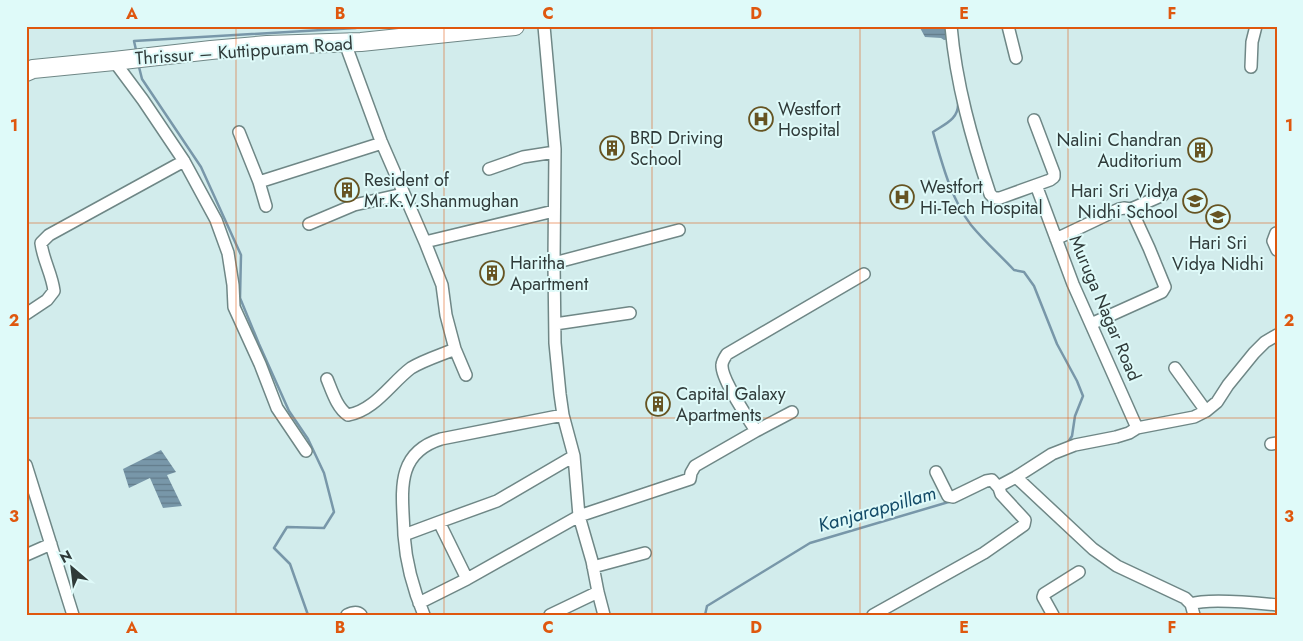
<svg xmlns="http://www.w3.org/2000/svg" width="1303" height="641" viewBox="0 0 1303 641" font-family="Jost,sans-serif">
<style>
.water{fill:url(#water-rules)}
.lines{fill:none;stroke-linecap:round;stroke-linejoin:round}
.stream{stroke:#7897a9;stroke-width:2.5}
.minor-casing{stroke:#6f8786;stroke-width:14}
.primary-casing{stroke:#6f8786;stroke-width:20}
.minor{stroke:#fff;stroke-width:11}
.primary{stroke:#fff;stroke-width:18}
.grid{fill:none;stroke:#df570e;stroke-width:1;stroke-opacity:0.55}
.labels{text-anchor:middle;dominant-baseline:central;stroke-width:4;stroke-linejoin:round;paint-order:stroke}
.street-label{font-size:18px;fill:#2f3a39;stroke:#dffaf9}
.poi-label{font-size:18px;fill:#2f3a39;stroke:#dffaf9;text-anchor:start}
.water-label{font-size:19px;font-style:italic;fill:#124a67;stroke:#dffaf9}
.neatline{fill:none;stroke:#df570e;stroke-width:2}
.grid-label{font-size:16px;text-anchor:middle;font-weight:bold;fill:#df570e}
</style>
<defs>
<pattern id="water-rules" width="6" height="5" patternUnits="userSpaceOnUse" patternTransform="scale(1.25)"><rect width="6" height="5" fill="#7897a9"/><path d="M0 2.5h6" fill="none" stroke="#637c8b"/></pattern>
</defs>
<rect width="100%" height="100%" fill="#d2ecec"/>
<path class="water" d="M919 26H948L950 39 944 40 941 38 925 37Z
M161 450 176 472 167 475 182 506 163 508 150 478 129 488 123 469Z"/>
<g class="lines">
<path class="stream" d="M136 50 134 41 356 28 357 26
M139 67 142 79 201 167 241 255 240 298 259 344 289 411 308 439 324 473 334 512 324 528 287 527 274 548 290 564 308 615
M958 103C959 119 945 124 933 132 942 163 951 199 971 225 984 241 1000 255 1014 270L1024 272 1034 286 1057 344 1077 381 1083 396 1075 416 1072 436 1068 442
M705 615 707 606 810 543 952 501"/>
<g class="minor-casing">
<path id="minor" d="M544 26 555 149 554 263 555 343 560 394 563 415 574 456 579 516 467 579 439 522 497 501 574 456
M951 26C956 84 972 140 990 194L994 198H1000L1036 185 1073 284 1137 428
M1008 26 1016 58
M114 61 143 100 184 161 216 220 228 253 233 285 234 307 260 364 277 408 306 451
M1251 67 1252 42 1256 26
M1034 120 1054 173V177L1050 180 1036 185
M239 132 259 182 382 143
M489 169 523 157 555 152
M259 182 266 206
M1131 209 1163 195
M309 224 354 205 403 194
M1276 233 1273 241 1277 250
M1056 239 1119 209 1124 208 1131 209 1149 248 1165 287 1162 292 1091 324
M425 242 554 211
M554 263 679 230
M26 314 47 300 54 291C52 274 43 260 41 243L49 235 184 161
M555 324 630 313
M455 349 466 375
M1175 368 1206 411
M327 379C332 391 337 408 348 415 374 411 391 383 411 368 424 360 441 355 455 349L446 315 442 285 425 242 381 141 345 43
M756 431 792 412
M1271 444 1277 443
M26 465 73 615
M936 472 948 496 953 497 986 481 992 480 999 488
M1016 477 1052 454 1075 445 1116 437 1129 433 1137 428 1194 417 1206 411 1217 402 1228 385 1254 353 1265 342 1277 335
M404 535C403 495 393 454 441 439L563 415
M26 555 51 544
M593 567 645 553
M419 603 467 579
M1191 604C1208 598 1258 603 1277 605
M347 615C351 613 357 611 361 615
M424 615C413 589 406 563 404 535L439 522
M550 615 598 592
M604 615 598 592 592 561 579 516 690 479 691 473 695 466 756 431C748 418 721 379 722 365 722 362 725 357 727 354L864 274
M873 615 984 553 1024 525 1025 520 1001 494 999 488 1001 485 1016 477 1093 549 1117 566 1185 598 1191 604 1194 615
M1053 615 1043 597 1044 594 1079 572"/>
</g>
<g class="primary-casing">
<path id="primary" d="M26 72 33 69 114 61 211 50 267 45 361 42 515 26"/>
</g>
<use href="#minor" class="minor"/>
<use href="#primary" class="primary"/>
</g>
<path class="grid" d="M236 26V615M444 26V615M652 26V615M860 26V615M1068 26V615M26 223H1277M26 418H1277"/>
<defs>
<g id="hospital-ring" transform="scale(1.25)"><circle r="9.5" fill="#dffaf9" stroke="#665422" stroke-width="1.5"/><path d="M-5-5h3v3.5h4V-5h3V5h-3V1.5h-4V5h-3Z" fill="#665422"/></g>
<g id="building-ring" transform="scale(1.25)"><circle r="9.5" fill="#dffaf9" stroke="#665422" stroke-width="1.5"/><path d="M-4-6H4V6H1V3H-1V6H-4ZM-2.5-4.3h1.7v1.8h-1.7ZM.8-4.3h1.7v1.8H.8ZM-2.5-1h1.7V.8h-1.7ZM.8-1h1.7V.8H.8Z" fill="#665422"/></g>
<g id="school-ring" transform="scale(1.25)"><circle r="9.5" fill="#dffaf9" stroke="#665422" stroke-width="1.5"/><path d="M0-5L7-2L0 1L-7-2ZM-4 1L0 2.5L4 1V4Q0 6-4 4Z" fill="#665422"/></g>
</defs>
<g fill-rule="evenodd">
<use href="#hospital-ring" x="761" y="119"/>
<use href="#building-ring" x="612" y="148"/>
<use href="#building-ring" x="1200" y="150"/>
<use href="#building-ring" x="347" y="190"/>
<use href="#hospital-ring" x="902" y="197"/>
<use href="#school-ring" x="1195" y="201"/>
<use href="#school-ring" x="1218" y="217"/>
<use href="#building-ring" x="492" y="273"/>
<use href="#building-ring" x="658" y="404"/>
</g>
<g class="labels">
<g class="street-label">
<text transform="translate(244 51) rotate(-4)">Thrissur – Kuttippuram Road</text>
<text transform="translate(1105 308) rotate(67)">Muruga Nagar Road</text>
</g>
<g class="poi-label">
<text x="778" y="109">Westfort<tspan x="778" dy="21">Hospital</tspan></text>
<text x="630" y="138">BRD Driving<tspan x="630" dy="21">School</tspan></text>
<text x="1182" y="140" text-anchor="end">Nalini Chandran<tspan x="1182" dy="21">Auditorium</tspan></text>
<text x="364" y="180">Resident of<tspan x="364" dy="21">Mr.K.V.Shanmughan</tspan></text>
<text x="920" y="187">Westfort<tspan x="920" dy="21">Hi-Tech Hospital</tspan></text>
<text x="1178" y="191" text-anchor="end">Hari Sri Vidya<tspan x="1178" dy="21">Nidhi School</tspan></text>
<text x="1218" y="243" text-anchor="middle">Hari Sri<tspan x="1218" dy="21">Vidya Nidhi</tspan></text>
<text x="510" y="263">Haritha<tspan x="510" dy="21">Apartment</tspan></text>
<text x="676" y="394">Capital Galaxy<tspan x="676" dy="21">Apartments</tspan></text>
</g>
<g class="water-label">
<text transform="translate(877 509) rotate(-16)">Kanjarappillam</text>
</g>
</g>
<rect width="1303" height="641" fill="none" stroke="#dffaf9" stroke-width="55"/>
<g transform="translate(72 568) rotate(332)" stroke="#dffaf9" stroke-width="4" paint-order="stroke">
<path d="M0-4L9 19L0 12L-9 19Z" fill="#2f3a39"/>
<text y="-8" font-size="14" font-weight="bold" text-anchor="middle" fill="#2f3a39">N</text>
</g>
<rect x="28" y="28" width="1248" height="586" class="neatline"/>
<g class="grid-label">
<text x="132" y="19">A</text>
<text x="340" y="19">B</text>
<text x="548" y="19">C</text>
<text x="756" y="19">D</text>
<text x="964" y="19">E</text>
<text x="1172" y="19">F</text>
<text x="14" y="131">1</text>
<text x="1289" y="131">1</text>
<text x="14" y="326">2</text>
<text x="1289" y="326">2</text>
<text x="14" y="522">3</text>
<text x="1289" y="522">3</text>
<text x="132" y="633">A</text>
<text x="340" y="633">B</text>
<text x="548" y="633">C</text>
<text x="756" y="633">D</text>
<text x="964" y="633">E</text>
<text x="1172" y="633">F</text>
</g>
</svg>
